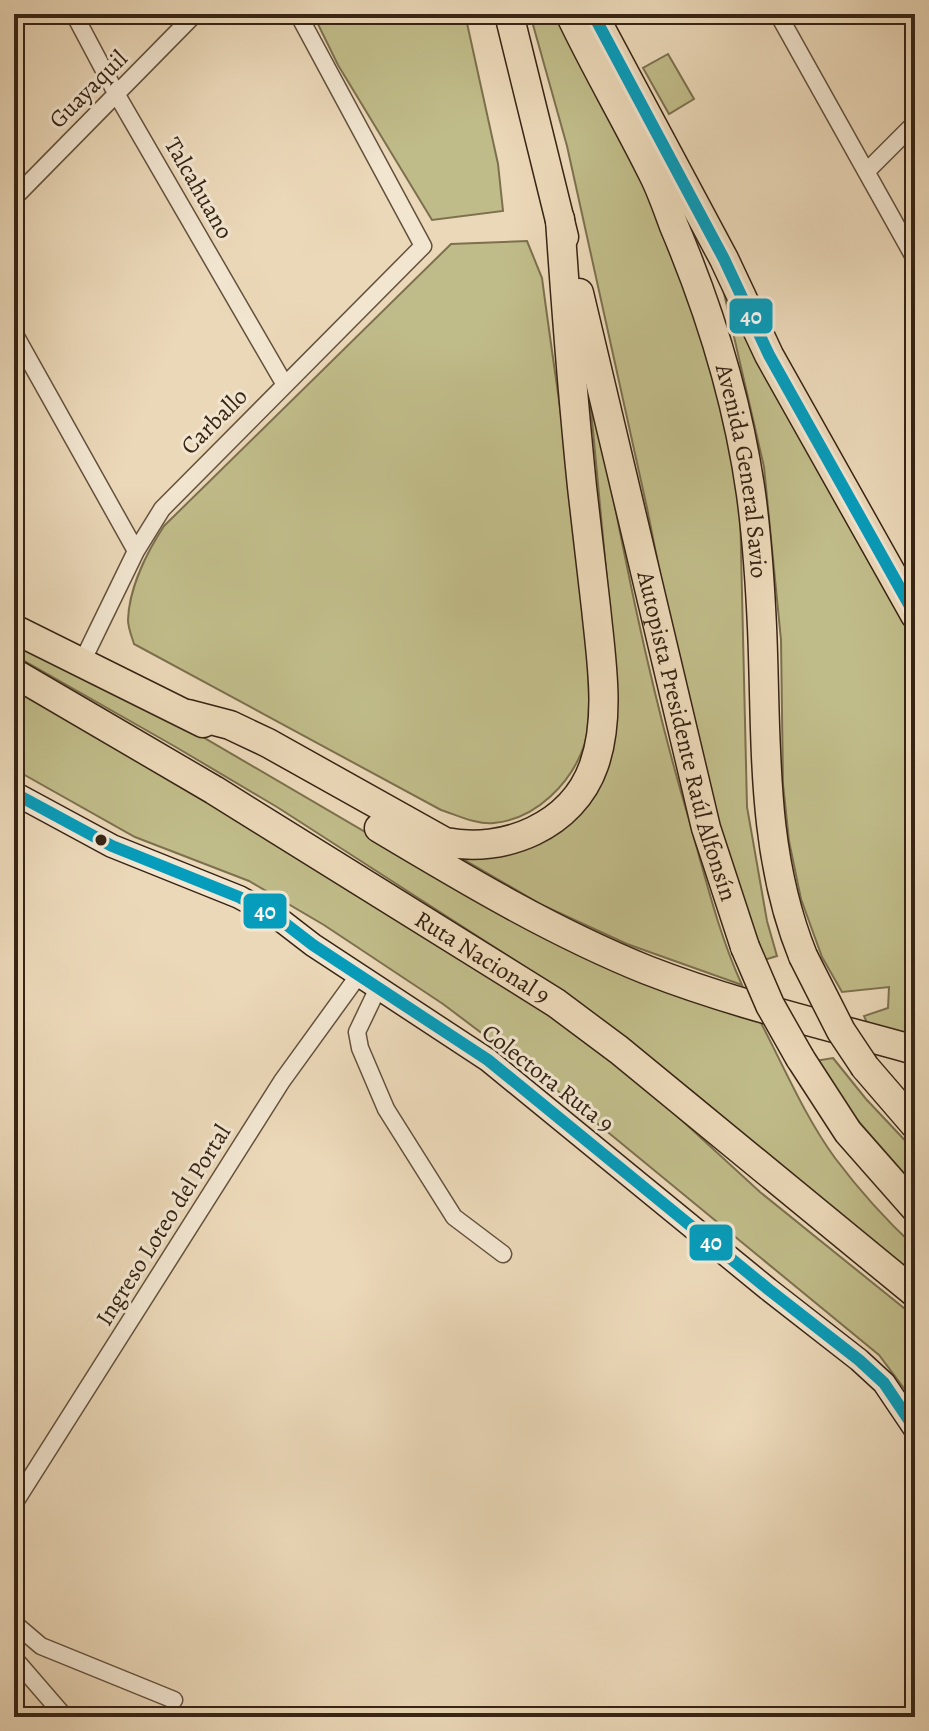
<svg xmlns="http://www.w3.org/2000/svg" width="929" height="1731" viewBox="0 0 929 1731" font-family="Alegreya,serif">
<style>
.green{fill:#c0bc89;stroke:#7c704e;stroke-width:2}
.lines{fill:none;stroke-linecap:round;stroke-linejoin:round}
.street-casing{stroke:#64513d;stroke-width:19}
.secondary-casing{stroke:#372414;stroke-width:25}
.highway-casing{stroke:#372414;stroke-width:31}
.street{stroke:#f2e6d1;stroke-width:16}
.secondary{stroke:#f2e6d1;stroke-width:22}
.highway{stroke:#ebd8b8;stroke-width:28}
.highway-bridge-casing{stroke:#372414;stroke-width:31;stroke-linecap:butt}
.highway-bridge{stroke:#ebd8b8;stroke-width:28}
.bus-1-casing{stroke:#f2e6d1;stroke-width:18}
.bus-1{stroke:#069cbb;stroke-width:12}
.bus-dot{fill:#372414;stroke:#f2e6d1;stroke-width:3}
.labels{text-anchor:middle;dominant-baseline:central;stroke-width:6;stroke-linejoin:round;paint-order:stroke}
.street-label{font-size:24px;fill:#372414;stroke:#f2e6d1}
.line-badge{stroke:#f2e6d1;stroke-width:3}
.badge-label{font-size:22px;text-anchor:middle;font-weight:bold;fill:#fff}
</style>
<rect width="100%" height="100%" fill="#ebd8b8"/>
<filter id="stains"><feTurbulence type="fractalNoise" baseFrequency=".0025" numOctaves="4"/><feColorMatrix values="0 0 0 0 .2 0 0 0 0 .09 0 0 0 0 .02 0 0 0 .5 -.17"/></filter>
<radialGradient id="worn" r=".72"><stop offset=".6" stop-color="#630" stop-opacity="0"/><stop offset="1" stop-color="#630" stop-opacity=".3"/></radialGradient>
<path class="green" d="M313 14H465L498 164 503 211 432 220 338 65Z
M530 14H559L665 220 722 407 740 508 747 807 767 921 777 956 764 960 732 872 685 699 647 508 567 146Z
M668 54 694 99 669 114 643 68Z
M527 241 542 278C558 400 579 523 587 646 588 672 592 719 585 743 572 783 536 819 494 823 477 825 457 815 441 810L134 644C132 637 128 628 128 620 129 588 147 552 164 526L451 244Z
M723 289 848 523 915 640V1036L868 1025 864 1016 888 1008 889 987 842 992 822 957 801 899 789 841 783 784 781 640 764 467Z
M586 356C615 507 642 659 685 806 703 867 716 928 742 985L627 944 542 905 463 859 493 857 565 823 614 655Z
M14 640 165 715 374 837 760 1021C784 1067 805 1117 835 1158 859 1190 886 1220 915 1247V1278L693 1092 561 990 277 807 174 746 14 655Z
M14 685 393 909 573 1031 639 1081 760 1192 915 1317V1403L879 1355 548 1083 443 1004 324 925 249 881 135 837 14 769Z
M833 1058 866 1099 915 1151V1186L845 1106 815 1061Z"/>
<g class="lines">
<g class="street-casing">
<path id="street" d="M74 14 117 95 285 385
M778 14 915 259
M867 171 915 123
M14 198 195 14
M14 333 136 551
M82 662 136 551 162 509 423 246 298 14
M378 988 357 1032 360 1048 386 1109 454 1217 503 1254
M14 1504 282 1081 358 976
M14 1623 41 1646 174 1700
M14 1658 65 1717"/>
</g>
<g class="secondary-casing">
<path id="secondary" d="M14 793 112 846 239 897 278 918 313 945 488 1060 768 1289 859 1360 884 1383 915 1429"/>
</g>
<g class="highway-casing">
<g id="highway">
<path d="M509 14 564 237"/>
<path id="s1" d="M570 14C596 69 627 121 654 176 662 192 668 210 674 226 710 311 738 402 751 494 757 538 760 583 762 627 767 739 760 850 803 956"/>
<path d="M593 14 724 259 769 355 915 615"/>
<path id="s2" d="M579 293 706 828 745 947"/>
<path d="M14 629 203 723"/>
<path id="s3" d="M14 673 214 790 556 1003 619 1050 915 1293"/>
<path d="M188 714 230 725 268 743 445 842C504 854 573 826 594 765 611 717 601 658 596 608 591 568 587 527 582 487 573 398 566 309 560 219"/>
<path d="M379 828C466 880 553 932 647 970 734 1004 826 1025 915 1050"/>
<path d="M800 1058 848 1132 915 1208"/>
<path d="M865 1067 915 1125"/>
</g>
</g>
<use href="#street" class="street"/>
<use href="#secondary" class="secondary"/>
<use href="#highway" class="highway"/>
<g class="highway-bridge-casing">
<path id="highway-bridge" d="M745 947 770 1005 800 1058
M803 956 841 1031 865 1067"/>
</g>
<use href="#highway-bridge" class="highway-bridge"/>
<g class="bus-1-casing">
<path id="bus-1" d="M593 14 724 259 769 355 915 615
M14 793 112 846 239 897 278 918 313 945 488 1060 768 1289 859 1360 884 1383 915 1429"/>
</g>
<use href="#bus-1" class="bus-1"/>
</g>
<circle class="bus-dot" cx="101" cy="840" r="7"/>
<g class="labels">
<g class="street-label">
<text transform="translate(88 89) rotate(-45)">Guayaquil</text>
<text transform="translate(199 188) rotate(60)">Talcahuano</text>
<text transform="translate(214 421) rotate(-45)">Carballo</text>
<text stroke="none"><textPath href="#s1" startOffset="492">Avenida General Savio</textPath></text>
<text stroke="none"><textPath href="#s2" startOffset="456">Autopista Presidente Raúl Alfonsín</textPath></text>
<text stroke="none"><textPath href="#s3" startOffset="548">Ruta Nacional 9</textPath></text>
<text transform="translate(548 1078) rotate(38)">Colectora Ruta 9</text>
<text transform="translate(163 1225) rotate(-58)">Ingreso Loteo del Portal</text>
</g>
</g>
<g class="line-badge">
<rect x="728" y="297" width="46" height="38" rx="8" fill="#069cbb"/>
<rect x="242" y="892" width="46" height="38" rx="8" fill="#069cbb"/>
<rect x="688" y="1223" width="46" height="39" rx="8" fill="#069cbb"/>
</g>
<g class="badge-label">
<text x="751" y="324">40</text>
<text x="265" y="919">40</text>
<text x="711" y="1250">40</text>
</g>
<rect width="929" height="1731" fill="none" stroke="#ebd8b8" stroke-width="48"/>
<rect x="16" y="16" width="897" height="1699" fill="none" stroke="#372414" stroke-width="4"/>
<rect x="24" y="24" width="881" height="1683" fill="none" stroke="#372414" stroke-width="2"/>
<rect width="100%" height="100%" filter="url(#stains)"/>
<rect width="100%" height="100%" fill="url(#worn)"/>
</svg>
